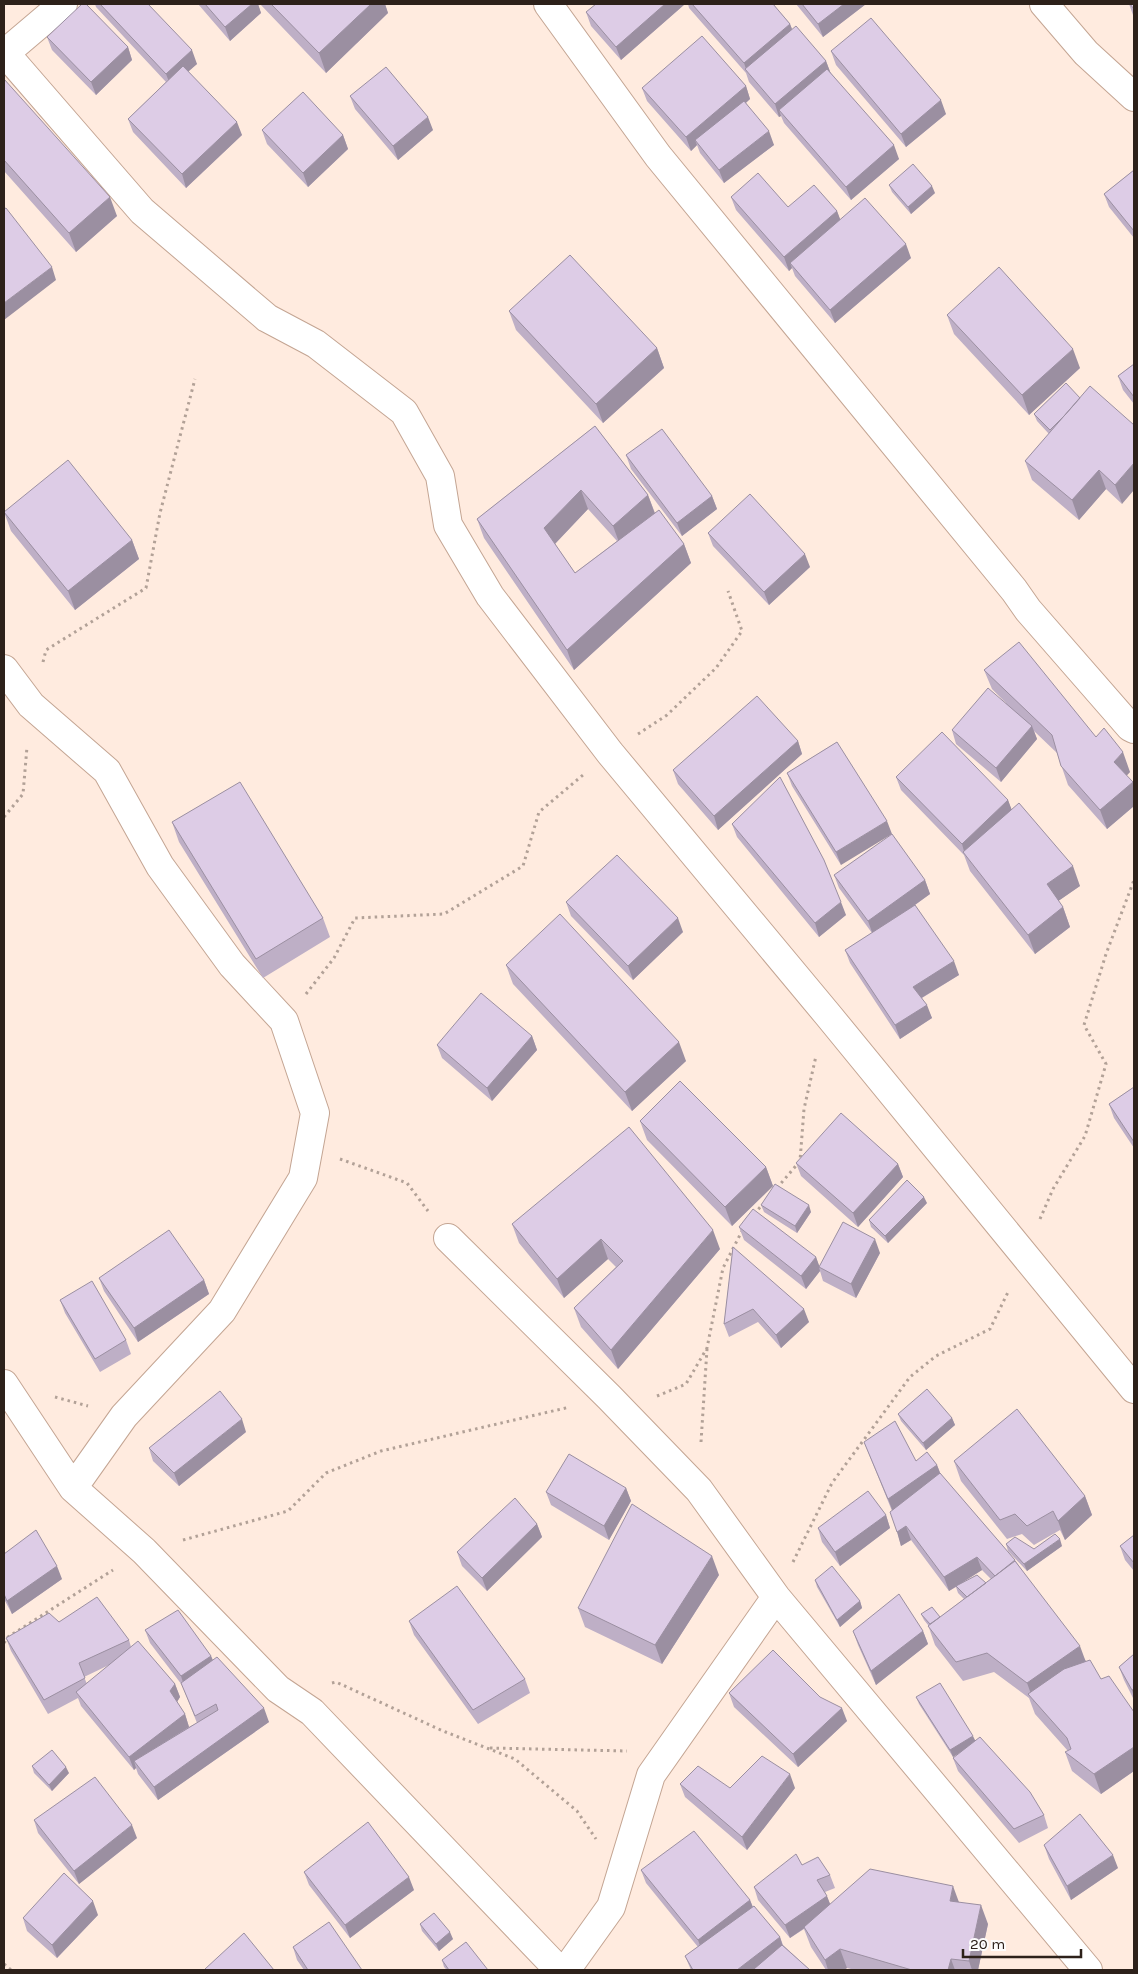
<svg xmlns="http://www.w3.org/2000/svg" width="1138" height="1974" viewBox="0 0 1138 1974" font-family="Karla,sans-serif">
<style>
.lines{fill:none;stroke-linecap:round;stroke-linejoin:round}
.minor-casing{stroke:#c4a593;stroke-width:30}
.path{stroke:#b2a197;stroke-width:3;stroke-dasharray:2.5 4;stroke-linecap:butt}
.minor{stroke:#fff;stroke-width:28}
.wall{fill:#beafc6;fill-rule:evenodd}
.shaded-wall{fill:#9b8fa1}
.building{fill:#ddcce6;stroke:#9b8fa1}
</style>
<rect width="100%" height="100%" fill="#ffebdf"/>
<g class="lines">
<g class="minor-casing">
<path id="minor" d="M548 4 658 156 1014 590 1028 610 1130 727 1134 729
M1044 4 1086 53 1134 97
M5 53 142 211 267 318 316 344 404 412 440 476 448 525 490 596 610 753 828 1015 1134 1389
M4 54 63 4
M4 669 31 705 107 771 160 866 232 965 284 1021 315 1113 303 1178 222 1311 124 1416 73 1488
M448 1238 609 1397 699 1490 776 1597 1088 1970
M4 1384 73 1488 144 1551 278 1689 312 1712 559 1970
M566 1970 611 1907 651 1775 776 1597"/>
</g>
<path class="path" d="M43 662 46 650 146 588 160 513 195 379
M638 734 667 715 716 668 742 631 728 591
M4 817 23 794 27 747
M306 994 334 958 355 918 444 914 523 866 539 812 583 775
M340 1159 407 1183 428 1211
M777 1188 800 1161 804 1109 816 1056
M754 1214 763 1204
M1040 1219 1053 1189 1085 1136 1106 1064 1084 1025 1106 954 1134 880
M657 1396 686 1384 707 1348 723 1268 742 1231
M55 1397 88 1406
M701 1442 707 1349
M183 1540 288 1511 326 1473 381 1451 570 1407
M793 1562 832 1483 910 1377 936 1356 990 1329 1009 1290
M4 1643 8 1637 113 1570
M332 1683 336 1682 443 1731 515 1759 577 1811 596 1839
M490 1748 627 1751
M4 1964 11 1970"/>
<use href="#minor" class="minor"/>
</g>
<path class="wall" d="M95 4H148L197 64 188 71 242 135 186 188 133 132 128 119 166 82 96 7Z
M198 4H258L261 13 230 41Z
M260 4H385L388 13 326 73Z
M685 4 621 60 591 26 586 12Z
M688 4H773L790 24 792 29 826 61 830 72 899 159 851 200 784 123 781 116 779 117 749 82 746 73 689 8Z
M796 4H866L823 37Z
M1129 4H1134V17L1133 15Z
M47 37 128 47 132 60 96 95 52 50Z
M831 51 946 114 906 147 836 65Z
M4 79 117 216 76 252 4 171Z
M746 86 750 99 746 103 774 145 724 183 700 153 697 145 691 151 647 101 642 88Z
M350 96 433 130 398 160 355 109Z
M262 130 343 135 348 149 308 187 267 144Z
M1134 170V238L1109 207 1104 194Z
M889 185 935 193 911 214 892 192Z
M731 197 788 207 837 211 840 220 911 258 835 323 795 276 792 268 789 271 736 210Z
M509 311 657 348 664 368 603 423 516 330Z
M947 315 1080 368 1029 415 954 334Z
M1134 364V404L1123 390 1118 376Z
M1090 386 1122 504 1106 489 1079 520 1032 480 1025 461 1049 434 1037 421 1034 414 1080 398Z
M595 426 648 495 655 513 684 544 691 563 574 670 484 538 477 519ZM588 509 617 541 575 573 555 544Z
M626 455 712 496 717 509 682 536 631 469Z
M4 512 132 540 139 559 75 610 11 531Z
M708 533 810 567 769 605 713 546Z
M984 670 1096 737 1130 772 1126 775 1134 786V806L1107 829 1068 785 1057 753 1034 731 1037 739 1001 782 956 744 952 730 1006 703 992 689Z
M798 741 802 754 718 830 678 784 673 770Z
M837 742 841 865 792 786 787 773Z
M896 777 1008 800 1011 809 1080 886 1058 901 1063 907 1070 927 1035 954 970 871 964 855 901 790Z
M172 822 323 918 330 937 263 978 179 842Z
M732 824 846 915 819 937 737 837Z
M834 875 925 880 930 894 915 905 959 975 922 998 932 1018 900 1039 850 963 845 950 872 933 839 888Z
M566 902 683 932 633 980 571 916Z
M506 965 686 1061 632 1111 513 984Z
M532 1036 537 1050 492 1101 442 1058 437 1045Z
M1134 1087V1148L1114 1118 1109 1104Z
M640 1121 766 1167 773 1186 732 1226 647 1140Z
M796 1163 898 1164 903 1177 858 1227 801 1176Z
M927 1203 888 1243 871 1227 869 1220Z
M761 1205 811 1212 797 1233 764 1212Z
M512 1224 720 1249 618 1369 581 1327 574 1308 616 1267 608 1259 564 1298 519 1243Z
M739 1227 816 1257 819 1266 880 1253 856 1298 823 1281 820 1271 806 1289 744 1240Z
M733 1247 809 1322 781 1348 758 1322 729 1337 724 1324Z
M99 1278 204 1280 209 1294 138 1342 104 1291Z
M60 1300 126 1340 131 1354 100 1372 65 1313Z
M898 1414 952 1418 955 1425 926 1450 901 1421Z
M246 1432 179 1486 153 1461 149 1448Z
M864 1442 916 1461 937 1465 941 1475 1015 1560 1086 1661 1101 1679 1134 1712V1771L1101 1794 1072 1771 1065 1752 1068 1751 1035 1714 1029 1698 994 1672 963 1681 935 1645 928 1625 924 1620 921 1614 940 1617 964 1599 958 1593 956 1587 949 1591 911 1540 901 1546 892 1511ZM982 1570 991 1579 986 1583 963 1582Z
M954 1461 1085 1496 1092 1515 1065 1540 1060 1530 1034 1545 1022 1534 1007 1539 961 1481Z
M626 1488 631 1501 609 1540 551 1505 546 1492Z
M886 1515 890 1528 840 1566 822 1542 818 1528Z
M537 1524 542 1537 487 1591 462 1566 457 1552Z
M1134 1535V1571L1125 1560 1120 1546Z
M1006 1544 1034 1549 1062 1546 1027 1571 1008 1551Z
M4 1554 62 1579 12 1614 4 1599Z
M719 1575 662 1664 585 1627 578 1608Z
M815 1580 860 1601 862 1608 840 1627 817 1587Z
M409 1621 525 1679 530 1693 478 1724 414 1635Z
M59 1622 129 1640 131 1647 175 1684 180 1697 177 1702 185 1714 189 1727 197 1723 182 1685 150 1643 145 1630 211 1656 213 1660 269 1722 158 1800 138 1774 136 1768 134 1770 81 1706 78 1698 48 1714 11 1651 6 1638ZM109 1665 87 1684 84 1677Z
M853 1631H923L928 1644 876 1685 858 1645Z
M1134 1654V1700L1124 1680 1119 1667Z
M729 1693 820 1697 847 1721 798 1767 734 1707Z
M916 1697 975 1741 1044 1815 1048 1828 1019 1843 958 1771 953 1758 961 1752 953 1757 919 1704Z
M32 1766 69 1773 52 1791 34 1773Z
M680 1784 730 1788H795L747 1850 685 1797Z
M34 1820 137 1838 79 1884 38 1833Z
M1044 1845 1118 1868 1071 1900 1049 1859Z
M802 1865 830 1875 835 1888 825 1892 830 1904 959 1902 988 1924 978 1970H855L847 1968 844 1970H826L811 1947 804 1929 790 1938 758 1900 754 1887Z
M641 1870 750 1900 753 1907 780 1937 783 1945 810 1970H691L685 1956 698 1947 646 1883Z
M304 1872 414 1890 350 1938 309 1885Z
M98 1915 57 1958 27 1931 23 1918Z
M420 1924 453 1939 439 1951 422 1931Z
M293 1947 362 1970H304L297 1960Z
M442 1960 488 1970H447L444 1967Z"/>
<path class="shaded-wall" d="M252 4H258L261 13 230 41 225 27Z
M371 4H385L388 13 326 73 319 53Z
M665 4H685L621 60 616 47Z
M844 4H866L823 37 818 24Z
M790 24 795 37 747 72 744 63Z
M128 47 132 60 96 95 91 82Z
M192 50 197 64 171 87 166 74Z
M826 61 831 74 779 110 781 116 779 117 775 104Z
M746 86 750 99 699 144 695 140 697 145 691 151 686 137Z
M941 100 946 114 906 147 901 134Z
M428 117 433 130 398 160 393 146Z
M237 122 242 135 186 188 182 174Z
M769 131 774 145 724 183 719 170Z
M343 135 348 149 308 187 303 173Z
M894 145 899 159 851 200 846 187Z
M932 186 935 193 911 214 908 207Z
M110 197 117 216 76 252 69 233Z
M837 211 842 224 790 263 792 268 789 271 784 257Z
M906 244 911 258 835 323 830 310Z
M52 267 56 280 4 320V303Z
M657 348 664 368 603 423 596 404Z
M1073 349 1080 368 1029 415 1022 395Z
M1134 463V490L1122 504 1115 485Z
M1099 470 1106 489 1079 520 1072 500Z
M581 490 588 509 551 548 544 528Z
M648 495 655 514 620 545 613 526Z
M712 496 717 509 682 536 677 523Z
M132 540 139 559 75 610 68 591Z
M684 544 691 563 574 670 567 650Z
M805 554 810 567 769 605 764 592Z
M1032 726 1037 739 1001 782 996 768Z
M798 741 802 754 718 830 714 816Z
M1123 752 1130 772 1121 782 1114 762Z
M1133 782 1134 786V806L1107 829 1100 810Z
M1008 800 1013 813 965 855 962 844Z
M887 821 892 834 841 865 836 852Z
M1073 866 1080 886 1054 904 1047 884Z
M925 880 930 894 873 935 868 921Z
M841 902 846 915 819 937 815 923Z
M1063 907 1070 927 1035 954 1028 935Z
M678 918 683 932 633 980 628 966Z
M954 961 959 975 918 1000 913 987Z
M927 1005 932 1018 900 1039 895 1025Z
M532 1036 537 1050 492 1101 487 1088Z
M679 1042 686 1061 632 1111 625 1092Z
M898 1164 903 1177 858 1227 853 1213Z
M766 1167 773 1186 732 1226 725 1207Z
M924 1197 927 1203 888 1243 885 1236Z
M809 1205 811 1212 797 1233 795 1226Z
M713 1230 720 1249 618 1369 611 1350Z
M601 1239 608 1259 564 1298 557 1279Z
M875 1239 880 1253 856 1298 851 1284Z
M816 1257 820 1268 819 1267 820 1271 806 1289 801 1276Z
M204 1280 209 1294 138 1342 134 1328Z
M804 1309 809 1322 781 1348 776 1335Z
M952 1418 955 1425 926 1450 923 1443Z
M242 1419 246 1432 179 1486 174 1473Z
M937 1465 942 1478 893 1512 888 1499Z
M626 1488 631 1501 609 1540 604 1526Z
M1085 1496 1092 1515 1065 1540 1058 1521Z
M886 1515 890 1528 840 1566 835 1552Z
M537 1524 542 1537 487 1591 482 1578Z
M906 1526 911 1540 901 1546 897 1532Z
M1060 1539 1062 1546 1027 1571 1024 1564Z
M712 1556 719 1575 662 1664 655 1645Z
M977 1557 982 1570 949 1591 944 1577Z
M57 1566 62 1579 12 1614 7 1601Z
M860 1601 862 1608 840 1627 837 1620Z
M923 1631 928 1644 876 1685 871 1671Z
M1080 1646 1087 1665 1034 1702 1027 1683Z
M211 1656 216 1669 185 1689 181 1676Z
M175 1684 180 1697 175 1705 170 1691Z
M1134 1689V1697L1132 1690Z
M264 1708 269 1722 158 1800 154 1787Z
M842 1708 847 1721 798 1767 793 1754Z
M185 1714 189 1727 134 1761 136 1768 134 1770 129 1757Z
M973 1736 976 1742 953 1757 950 1750Z
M1134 1747V1771L1101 1794 1094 1774Z
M66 1767 69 1773 52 1791 49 1785Z
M790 1774 795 1788 747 1850 742 1837Z
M132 1825 137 1838 79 1884 74 1871Z
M1113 1855 1118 1868 1071 1900 1067 1886Z
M409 1877 414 1890 350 1938 345 1925Z
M953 1886 960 1905 950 1901Z
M827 1896 832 1909 790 1938 785 1925Z
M750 1900 755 1913 703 1954 698 1940Z
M93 1901 98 1915 57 1958 52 1945Z
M981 1905 988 1924 978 1970H972L969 1961Z
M450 1932 453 1939 439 1951 436 1944Z
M780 1937 784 1950 754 1969 755 1970H737Z
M840 1949 847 1968 844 1970H828L825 1960Z
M951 1959 955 1970H948Z"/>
<path class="building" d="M82 4H86L128 47 91 82 47 37Z
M100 4H148L192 50 166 74Z
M205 4H252L225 27Z
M271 4H371L319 53Z
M596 4H665L616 47 586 12Z
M692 4H773L790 24 744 63Z
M802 4H844L818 24Z
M1130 4H1134V9Z
M871 18 941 100 901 134 831 51Z
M796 26 826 61 775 104 745 69Z
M702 36 746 86 686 137 642 88Z
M183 66 237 122 182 174 128 119Z
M386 67 428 117 393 146 350 96Z
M827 69 894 145 846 187 779 110Z
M4 79 110 197 69 233 4 160Z
M303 92 343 135 303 173 262 130Z
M744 101 769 131 719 170 695 140Z
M913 164 932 186 908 207 889 185Z
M1134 170V231L1104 194Z
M758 173 788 207 814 185 837 211 784 257 731 197Z
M865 198 906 244 830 310 790 263Z
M6 208 52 267 4 303V209Z
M570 255 657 348 596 404 509 311Z
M999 267 1073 349 1022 395 947 315Z
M1134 364V397L1118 376Z
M1066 383 1080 398 1065 415 1050 430 1034 414Z
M1090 386 1134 425V463L1115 485 1099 470 1072 500 1025 461Z
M595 426 648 495 613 526 581 490 544 528 575 573 659 510 684 544 567 650 477 519Z
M662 429 712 496 677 523 626 455Z
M68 460 132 540 68 591 4 512Z
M750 494 805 554 764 592 708 533Z
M1019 642 1096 737 1104 728 1123 752 1114 762 1133 782 1100 810 1061 766 1052 735 984 670Z
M988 688 1032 726 996 768 952 730Z
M757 696 798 741 714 816 673 770Z
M942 732 1008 800 962 844 896 777Z
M837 742 887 821 836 852 787 773Z
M780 777 824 860 841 902 815 923 732 824Z
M240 782 323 918 256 959 172 822Z
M1019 803 1073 866 1047 884 1063 907 1028 935 963 852Z
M892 834 925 880 868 921 834 875Z
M617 855 678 918 628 966 566 902Z
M915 905 954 961 913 987 927 1005 895 1025 845 950Z
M560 914 679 1042 625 1092 506 965Z
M481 993 532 1036 487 1088 437 1045Z
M680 1081 766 1167 725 1207 640 1121Z
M1134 1087V1142L1109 1104Z
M841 1113 898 1164 853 1213 796 1163Z
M629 1127 713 1230 611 1350 574 1308 623 1261 601 1239 557 1279 512 1224Z
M907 1180 924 1197 885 1236 869 1220Z
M775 1184 809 1205 795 1226 761 1205Z
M753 1209 816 1257 801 1276 739 1227Z
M843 1222 875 1239 851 1284 819 1267Z
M169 1230 204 1280 134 1328 99 1278Z
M733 1247 804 1309 776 1335 753 1309 724 1324Z
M92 1281 126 1340 95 1359 60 1300Z
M927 1389 952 1418 923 1443 898 1414Z
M220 1391 242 1419 174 1473 149 1448Z
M1017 1409 1085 1496 1058 1521 1053 1511 1027 1526 1015 1514 1000 1520 954 1461Z
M895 1421 916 1461 927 1452 937 1465 888 1499 864 1442Z
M569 1454 626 1488 604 1526 546 1492Z
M940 1473 1015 1560 995 1576 977 1557 944 1577 906 1526 897 1532 890 1512Z
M868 1491 886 1515 835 1552 818 1528Z
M515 1498 537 1524 482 1578 457 1552Z
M632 1504 712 1556 655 1645 578 1608Z
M36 1530 57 1566 7 1601 4 1594V1554Z
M1055 1534 1060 1539 1024 1564 1006 1544 1015 1537 1034 1549Z
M1134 1535V1563L1120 1546Z
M1015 1561 1080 1646 1027 1683 987 1653 956 1662 928 1626Z
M832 1566 860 1601 837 1620 815 1580Z
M977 1575 986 1583 967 1597 956 1586Z
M457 1586 525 1679 473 1710 409 1621Z
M899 1594 923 1631 871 1671 853 1631Z
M97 1597 129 1640 79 1663 85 1678 44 1700 6 1638 49 1613 59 1622Z
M932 1607 940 1617 930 1624 921 1614Z
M178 1610 211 1656 181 1676 145 1630Z
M138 1641 175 1684 170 1691 185 1714 129 1757 76 1692Z
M773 1650 820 1697 842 1708 793 1754 729 1693Z
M1134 1654V1689L1132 1690 1119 1667Z
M217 1657 264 1708 154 1787 134 1761 218 1710 216 1704 195 1716 181 1683Z
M1090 1660 1101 1679 1109 1676 1134 1712V1747L1094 1774 1065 1752 1071 1749 1067 1738 1028 1694 1064 1669Z
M940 1683 973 1736 950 1750 916 1697Z
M980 1737 1030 1792 1044 1815 1014 1829 953 1758Z
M52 1750 66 1767 49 1785 32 1766Z
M762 1756 790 1774 742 1837 680 1784 698 1766 730 1788Z
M95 1777 132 1825 74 1871 34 1820Z
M1080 1814 1113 1855 1067 1886 1044 1845Z
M368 1822 409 1877 345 1925 304 1872Z
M694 1831 750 1900 698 1940 641 1870Z
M796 1854 802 1865 818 1857 830 1875 817 1880 827 1896 785 1925 754 1887Z
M870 1869 953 1886 950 1901 981 1905 969 1961 951 1959 948 1970H912L840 1949 825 1960 804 1927Z
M64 1873 93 1901 52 1945 23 1918Z
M754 1906 780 1937 737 1970H693L685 1956Z
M434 1913 450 1932 436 1944 420 1924Z
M329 1922 362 1970H308L293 1947Z
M244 1933 274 1970H206L205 1969Z
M466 1942 488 1970H449L442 1960Z
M782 1945 810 1970H755L754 1969Z"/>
<rect width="1138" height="1974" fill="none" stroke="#2d211a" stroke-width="10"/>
<path d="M963 1949v8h118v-8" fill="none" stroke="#2d211a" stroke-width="2.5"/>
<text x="970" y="1949" font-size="15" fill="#2d211a" stroke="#fcfcfc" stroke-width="4" paint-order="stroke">20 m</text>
</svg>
